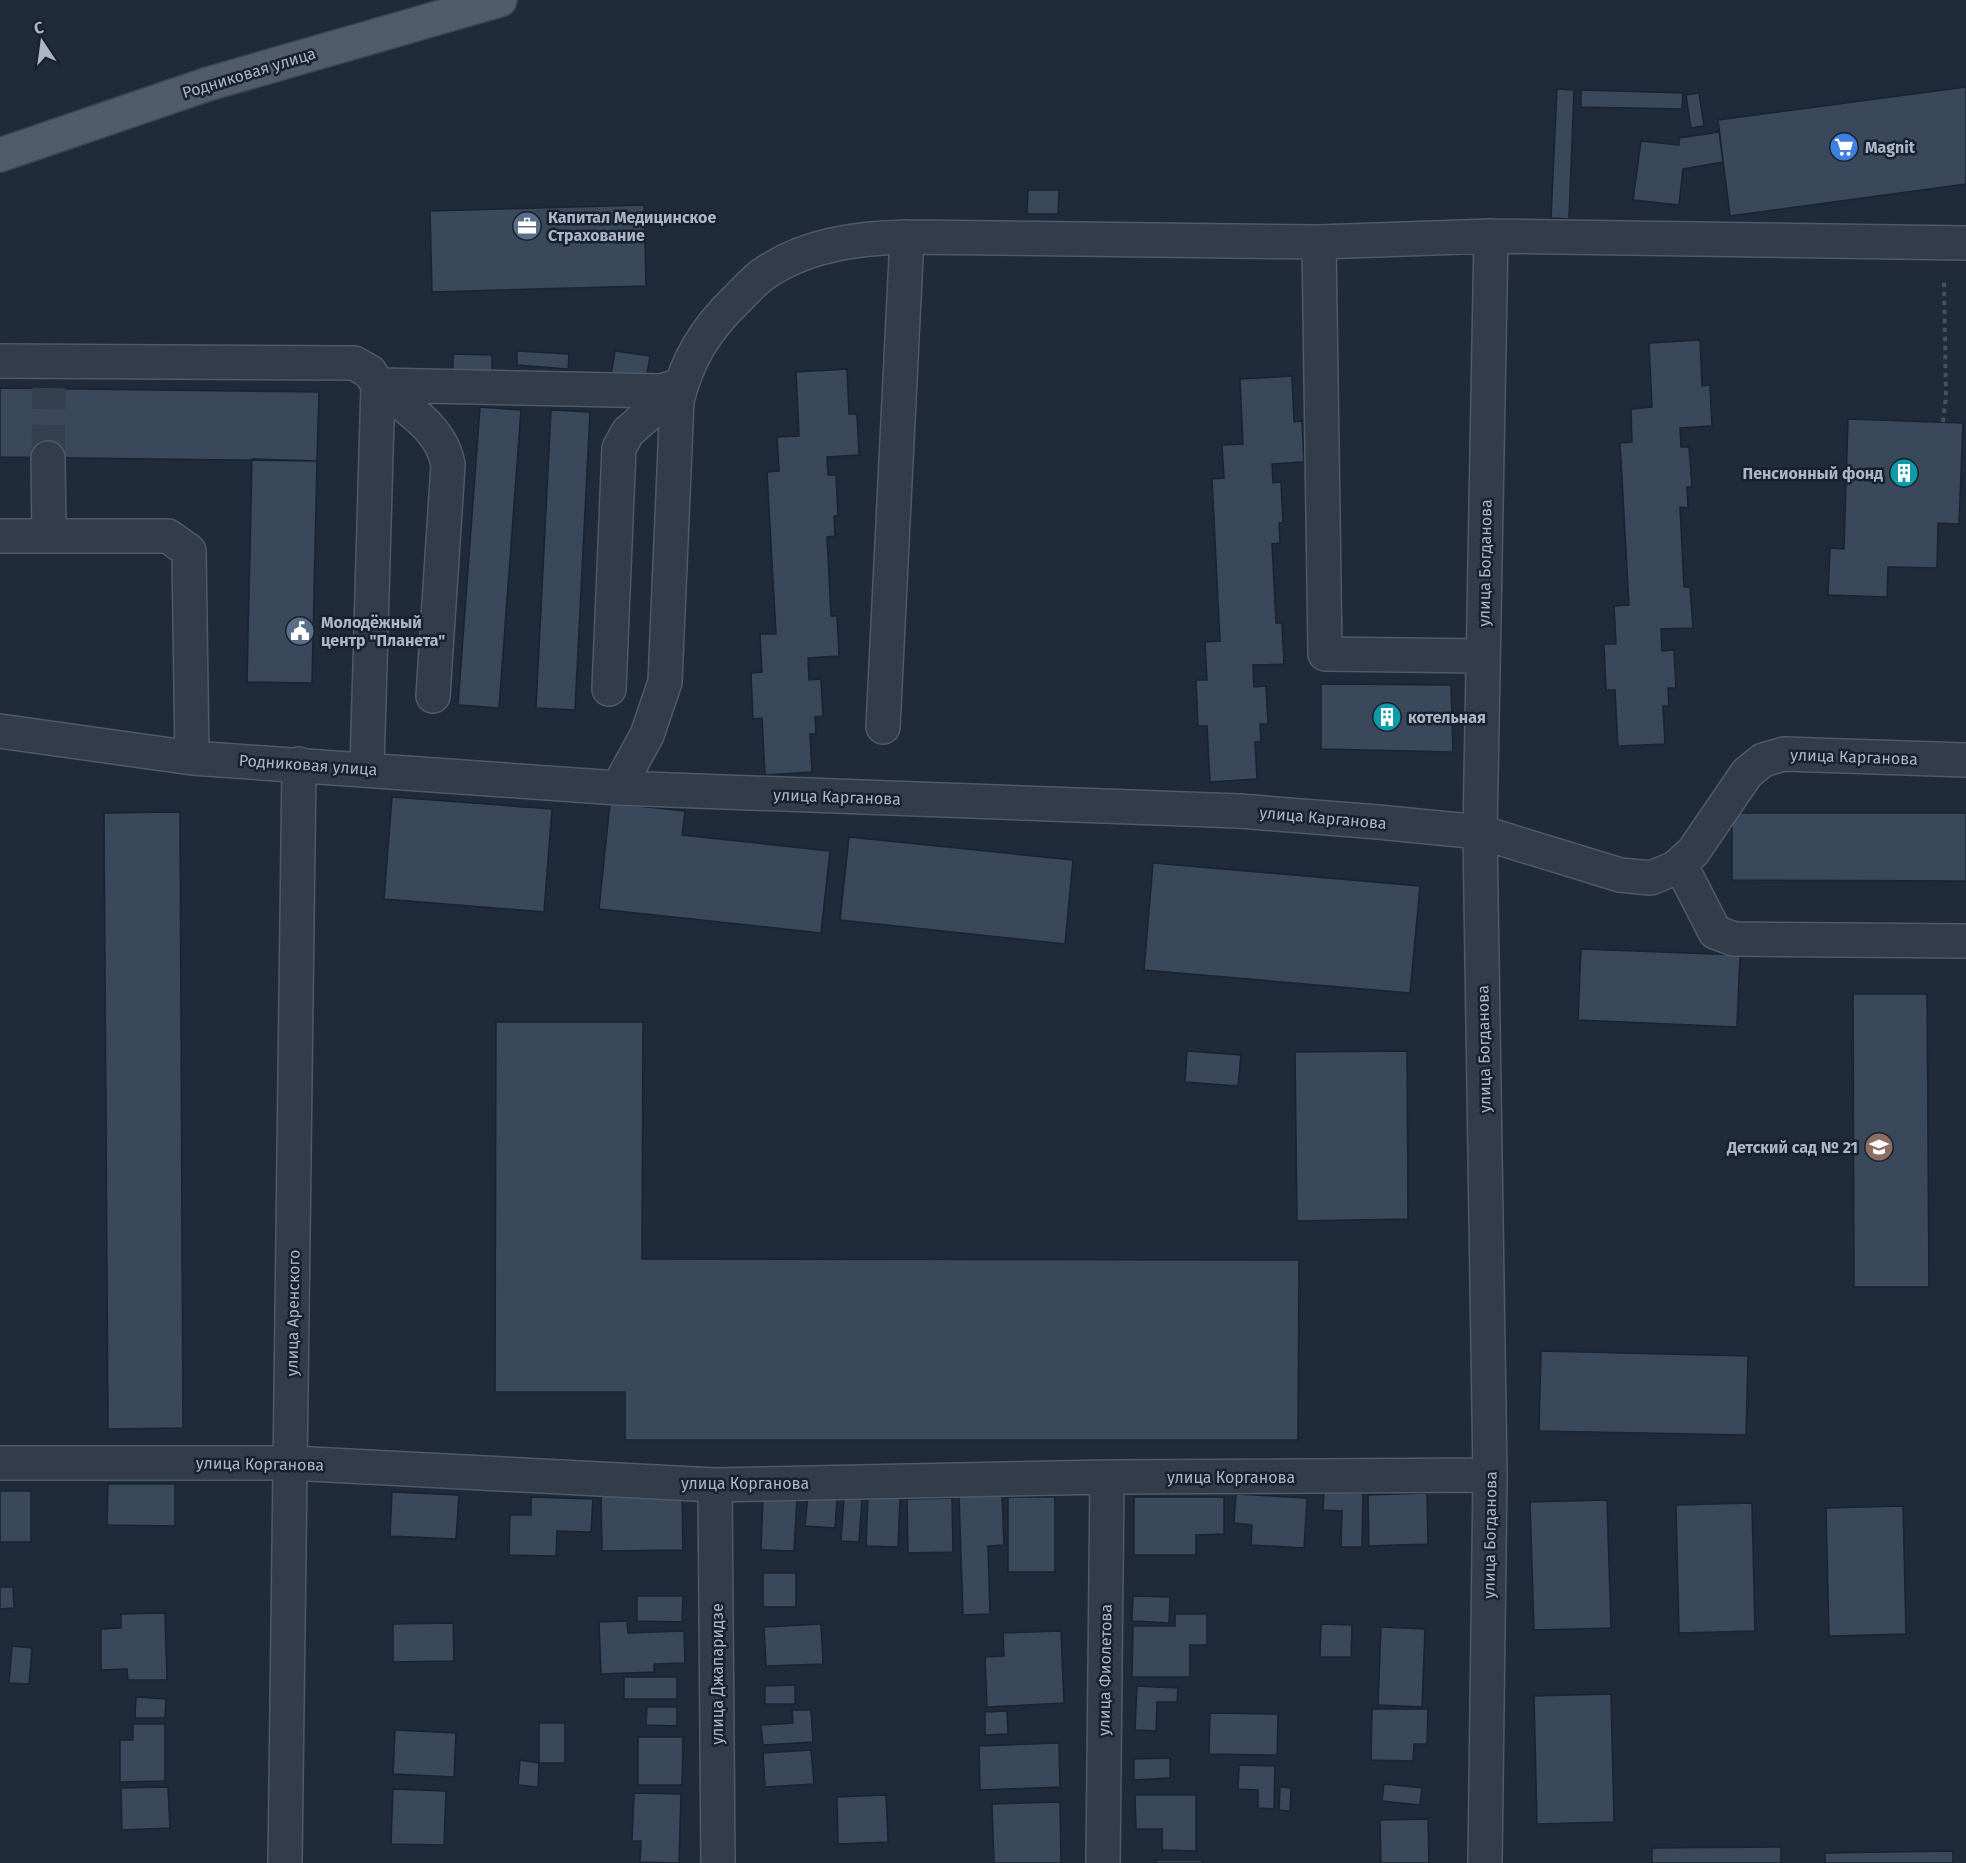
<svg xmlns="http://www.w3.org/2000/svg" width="1966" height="1863" viewBox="0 0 1966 1863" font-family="'Fira Sans',sans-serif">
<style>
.building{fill:#3a485b;stroke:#1a2331;stroke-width:1.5}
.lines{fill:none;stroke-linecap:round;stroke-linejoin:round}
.minor-tunnel{stroke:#343f4f;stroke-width:33;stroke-dasharray:33 16;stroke-linecap:butt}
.minor-casing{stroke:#505968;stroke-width:36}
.major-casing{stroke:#3c4554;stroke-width:36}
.path{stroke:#3e5559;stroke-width:4;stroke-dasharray:4.5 4.5;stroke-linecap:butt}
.minor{stroke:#333c4a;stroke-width:33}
.major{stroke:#505b6b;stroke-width:33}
.labels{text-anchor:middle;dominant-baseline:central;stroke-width:5;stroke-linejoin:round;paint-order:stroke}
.street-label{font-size:16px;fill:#adb6c7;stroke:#18212f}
.poi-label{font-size:16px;font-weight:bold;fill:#adb6c7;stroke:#18212f;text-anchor:start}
</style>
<rect width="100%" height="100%" fill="#1f2a3a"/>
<path class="building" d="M1966 87V184L1730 216 1718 120Z
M1557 89 1574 90 1569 219 1551 218Z
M1581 90 1683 93 1682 109 1581 107Z
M1699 93 1704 126 1691 128 1686 95Z
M1719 132 1723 162 1683 169 1679 205 1633 200 1641 141 1679 145V138Z
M1028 190H1059L1058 214H1027Z
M644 205 646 286 432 292 430 211Z
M1700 340 1702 386 1710 385 1712 426 1680 428 1681 447H1689L1692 487H1687L1688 508 1680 507 1684 587H1690L1693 628 1661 629 1662 651 1674 650 1676 688H1668L1669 706H1663L1665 744 1618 746 1615 690H1606L1604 644H1616L1614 606 1629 605 1620 443 1632 442 1631 409 1652 407 1649 343Z
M517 351 569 354 568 369 517 365Z
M615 351 650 356 646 380 611 375Z
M453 354 492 355V382L453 381Z
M847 369 849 414H857L859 455 827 457 828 475H836L838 516H834L835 536 827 537 831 616H837L839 656 808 658 809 680 821 679 823 716 815 717 816 734H810L812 772 765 775 762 718 753 719 751 673 762 672 760 634H776L767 472 779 471 777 437 799 436 796 372Z
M1292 376 1294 422 1302 421 1304 462 1272 464 1273 483 1281 482 1283 523H1279L1280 543 1272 544 1276 623H1282L1284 664 1253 665 1254 687 1266 686 1268 724H1260L1261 742H1255L1257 779 1210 782 1207 726H1198L1196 680H1207L1205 642 1220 641 1212 479 1224 478 1222 445 1243 444 1240 379Z
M0 388 319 392 317 461 0 457Z
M480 407 521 410 499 708 458 705Z
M551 410 590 412 575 710 536 708Z
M1848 419 1963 423 1959 524 1938 523 1937 568 1888 567 1887 597 1828 595 1830 548 1844 549Z
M252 459 317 461 312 683 247 682Z
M1321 684 1451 685 1453 752 1321 749Z
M392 797 552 809 544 912 384 899Z
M610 803 685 811 682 835 830 851 821 933 599 909Z
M180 812 183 1428 108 1429 104 813Z
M1732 813H1966V881L1732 880Z
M849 837 1073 860 1065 944 840 920Z
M1153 863 1420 886 1410 993 1144 970Z
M1581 949 1740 955 1737 1027 1578 1020Z
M1853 994H1927L1929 1287H1854Z
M496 1022H643L642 1259 1299 1260 1298 1440H625V1392H495Z
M1187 1051 1241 1055 1238 1086 1185 1082Z
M1407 1051 1408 1219 1297 1221 1295 1052Z
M1541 1351 1748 1356 1746 1435 1539 1431Z
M108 1484H175V1526L107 1525Z
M0 1491H31V1542H0Z
M682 1491 683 1550 602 1551 601 1493Z
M392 1492 459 1495 456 1539 390 1536Z
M1324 1492 1363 1493 1362 1547H1341L1342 1511 1323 1510Z
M1427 1493 1428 1544 1369 1546 1368 1495Z
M1002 1494 1004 1545 988 1546 990 1614 963 1615 959 1496Z
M1236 1494 1307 1498 1304 1548 1251 1545 1252 1525 1234 1523Z
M763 1496 797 1497 794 1551 761 1550Z
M808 1496 837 1498 835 1528 805 1526Z
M531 1497 593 1499 591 1532 557 1531 556 1556 509 1555 510 1515H531Z
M868 1497 900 1498 898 1547 866 1546Z
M1008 1497H1055V1572H1008Z
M1134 1497H1224V1534L1196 1535V1555H1134Z
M844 1498 862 1499 859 1542 841 1541Z
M952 1498 953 1552 908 1553 907 1499Z
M1607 1500 1611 1628 1534 1630 1530 1502Z
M1752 1503 1755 1631 1679 1633 1676 1505Z
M1903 1506 1906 1634 1829 1636 1826 1508Z
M763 1573H796V1607H763Z
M0 1587H13L14 1608 0 1609Z
M637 1596H683L682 1622 637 1621Z
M1133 1596 1170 1597 1169 1623 1132 1621Z
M165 1613 167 1680H128L127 1669 101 1670V1629L121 1628V1614Z
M1175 1614H1207V1645H1190V1677H1132L1133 1626H1175Z
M627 1621 628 1633 684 1631 685 1663 654 1664V1672L601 1674 599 1622Z
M453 1623 454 1661 393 1662V1624Z
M821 1624 823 1664 766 1666 764 1627Z
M1321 1624 1352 1625 1351 1657H1320Z
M1381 1627 1425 1629 1422 1707 1378 1705Z
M1061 1631 1064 1703 987 1707 985 1657 1004 1656 1003 1633Z
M12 1646 32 1648 29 1684 9 1683Z
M624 1677H677V1699H624Z
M795 1685V1704H765V1686Z
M1137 1686 1178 1688 1177 1702H1157L1156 1731 1135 1730Z
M1611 1694 1614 1822 1537 1824 1534 1696Z
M136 1697 166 1699 165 1718H135Z
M647 1707H677V1726L646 1725Z
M1372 1709H1428L1427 1744H1414L1413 1761 1371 1760Z
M792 1710H811L813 1742 763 1745 761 1725 793 1723Z
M1007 1711 1008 1734 985 1735V1712Z
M1210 1713 1278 1714 1277 1755 1209 1754Z
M539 1723H565V1763H539Z
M133 1724H165V1781L120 1782V1740H133Z
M395 1730 456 1733 454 1777 393 1774Z
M638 1737H683L682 1785H638Z
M1059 1743 1060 1787 980 1790 979 1746Z
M811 1750 814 1784 765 1787 763 1753Z
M1170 1758V1778L1134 1780V1759Z
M520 1760 539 1763 538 1787 518 1785Z
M1239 1765 1275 1766 1274 1809 1258 1808V1790L1238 1789Z
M1384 1784 1422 1788 1420 1805 1382 1801Z
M168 1787 170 1828 122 1830 121 1788Z
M1280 1787 1291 1788 1290 1811 1279 1810Z
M393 1789 446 1791 444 1845 391 1844Z
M634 1793 681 1794 679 1863 640 1862 641 1841H632Z
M886 1795 888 1842 838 1844 837 1797Z
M1135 1795H1196V1851L1162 1850V1829H1136Z
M1060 1802 1061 1863H994L992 1804Z
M1428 1819 1429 1863H1381L1380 1820Z
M1781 1847V1863H1652V1848Z
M1953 1851V1863H1825V1853Z
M1156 1860H1202V1863H1156Z"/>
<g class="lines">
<path class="minor-tunnel" d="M48 458 49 388"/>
<g class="minor-casing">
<path id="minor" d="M1319 242 1325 654 1483 656
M0 361 354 363 370 372 378 385 367 769
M378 385C406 408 442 428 448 465L433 696
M378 385 662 391 681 385
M48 458 49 536
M0 536H168L189 551 192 758
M609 689 619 448 628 432 681 385
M883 727 907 237
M0 731 192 758 618 788 1239 811 1378 822 1480 832 1620 875 1651 878 1675 868 1693 852 1747 773 1763 760 1784 754 1966 760
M618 788 647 735 665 682 677 401C687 360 705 330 736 300 744 292 753 282 762 275 804 245 857 238 907 237L1319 242 1491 236 1966 243
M1680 864 1715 932 1734 939 1966 941
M0 1463H291L715 1485 1107 1477 1490 1475
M715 1485 718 1863
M285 1863 299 764
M1103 1863 1107 1477
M1485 1863 1490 1475 1480 832 1491 236"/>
</g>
<g class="major-casing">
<path id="major" d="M0 155 208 84 500 0"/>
</g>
<path class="path" d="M1943 422 1946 396 1944 279"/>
<use href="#minor" class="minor"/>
<use href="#major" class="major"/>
</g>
<defs>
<g id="supermarket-disc" transform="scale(1.5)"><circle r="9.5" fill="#3f7fe0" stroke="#18212f"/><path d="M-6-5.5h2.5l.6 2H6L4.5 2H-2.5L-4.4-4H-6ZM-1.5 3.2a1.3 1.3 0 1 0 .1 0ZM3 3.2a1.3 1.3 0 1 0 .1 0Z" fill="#fff"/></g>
<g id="office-disc" transform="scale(1.5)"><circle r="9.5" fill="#5c6f8a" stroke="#18212f"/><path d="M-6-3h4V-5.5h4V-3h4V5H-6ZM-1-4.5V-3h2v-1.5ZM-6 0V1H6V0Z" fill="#fff"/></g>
<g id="building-disc" transform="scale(1.5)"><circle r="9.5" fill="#0f9aa8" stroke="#18212f"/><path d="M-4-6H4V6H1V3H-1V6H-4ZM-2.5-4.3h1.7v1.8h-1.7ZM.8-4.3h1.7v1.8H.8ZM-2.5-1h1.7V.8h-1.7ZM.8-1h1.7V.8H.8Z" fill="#fff"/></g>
<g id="civic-disc" transform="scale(1.5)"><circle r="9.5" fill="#5c6f8a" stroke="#18212f"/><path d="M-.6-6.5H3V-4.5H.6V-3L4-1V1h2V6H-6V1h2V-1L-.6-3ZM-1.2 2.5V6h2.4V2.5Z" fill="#fff"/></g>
<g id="school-disc" transform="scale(1.5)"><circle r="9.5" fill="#8d6e63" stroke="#18212f"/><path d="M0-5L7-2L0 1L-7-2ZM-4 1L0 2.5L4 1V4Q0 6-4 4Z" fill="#fff"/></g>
</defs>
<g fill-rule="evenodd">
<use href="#supermarket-disc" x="1844" y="147"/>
<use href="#office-disc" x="527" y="226"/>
<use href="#building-disc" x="1904" y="473"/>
<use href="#civic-disc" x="300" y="631"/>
<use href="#building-disc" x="1387" y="717"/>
<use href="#school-disc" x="1879" y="1147"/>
</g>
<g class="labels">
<g class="street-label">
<text transform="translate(249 73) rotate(-17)">Родниковая улица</text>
<text transform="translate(1485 563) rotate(-89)">улица Богданова</text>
<text transform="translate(1854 757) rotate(2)">улица Карганова</text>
<text transform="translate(308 765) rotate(4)">Родниковая улица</text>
<text transform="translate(837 797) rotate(2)">улица Карганова</text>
<text transform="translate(1323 818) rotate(5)">улица Карганова</text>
<text transform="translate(1484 1049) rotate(-91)">улица Богданова</text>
<text transform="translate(293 1313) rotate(-89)">улица Аренского</text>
<text transform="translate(260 1464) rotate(1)">улица Корганова</text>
<text x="1231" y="1477">улица Корганова</text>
<text x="745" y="1483">улица Корганова</text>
<text transform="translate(1490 1535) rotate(-89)">улица Богданова</text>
<text transform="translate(1105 1670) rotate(-89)">улица Фиолетова</text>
<text transform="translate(717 1674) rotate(-90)">улица Джапаридзе</text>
</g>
<g class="poi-label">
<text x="1865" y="147">Magnit</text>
<text x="548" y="217">Капитал Медицинское<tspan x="548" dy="18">Страхование</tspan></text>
<text x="1883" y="473" text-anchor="end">Пенсионный фонд</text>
<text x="321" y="622">Молодёжный<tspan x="321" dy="18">центр "Планета"</tspan></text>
<text x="1408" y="717">котельная</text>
<text x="1858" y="1147" text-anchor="end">Детский сад № 21</text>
</g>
</g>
<g transform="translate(42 42) rotate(347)" stroke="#18212f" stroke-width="4.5" paint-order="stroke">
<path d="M0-4.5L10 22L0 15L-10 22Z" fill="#adb6c7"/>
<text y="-9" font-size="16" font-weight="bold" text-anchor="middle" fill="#adb6c7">С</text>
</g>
</svg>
